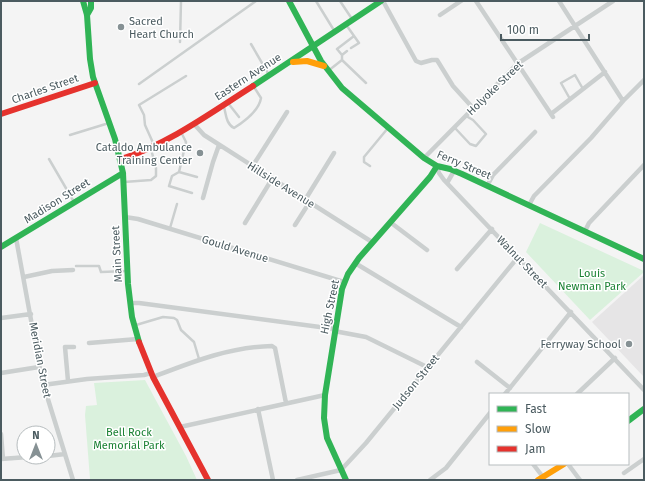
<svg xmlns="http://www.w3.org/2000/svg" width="645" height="481" viewBox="0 0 645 481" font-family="'Fira Sans',sans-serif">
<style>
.education{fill:#e6e5e6}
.green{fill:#daf1dd}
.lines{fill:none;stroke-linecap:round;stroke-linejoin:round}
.lane{stroke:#cbcfcf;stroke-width:2.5}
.street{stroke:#cbcfcf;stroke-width:4.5}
.fast{stroke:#30b455;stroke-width:6}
.slow{stroke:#ff9f0a;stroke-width:6}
.jam{stroke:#e5322d;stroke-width:6}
.poi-dot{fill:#869194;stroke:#fff;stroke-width:1.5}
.labels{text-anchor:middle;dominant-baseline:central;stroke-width:3;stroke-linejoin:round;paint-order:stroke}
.poi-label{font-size:11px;fill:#4b5b60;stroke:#fff;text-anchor:end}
.street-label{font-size:11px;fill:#4b5b60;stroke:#fff}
.park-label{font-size:11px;fill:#1b8234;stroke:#fff}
</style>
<rect width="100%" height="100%" fill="#f4f4f4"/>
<path class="education" d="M644 275V377L592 322Z"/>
<path class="green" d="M540 223 644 271V272L590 320 526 252Z
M145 380 186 456 197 480H84L90 479 85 415 86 406 97 405 94 383Z"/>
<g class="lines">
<path class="lane" d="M316 1 335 32
M340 1 352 19
M347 26 359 43 351 48
M354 36 337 49 342 55V60L366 83
M180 42 181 1
M251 44 269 75
M342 55 347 51
M328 71 342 60
M139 84 256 1
M570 99 561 83 575 75 583 89
M228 103 239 117
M224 107C226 114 226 124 234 128 245 121 259 111 261 98L254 87
M455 128 470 144 476 146 486 134 473 120 466 116
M181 132 186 142 179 172 172 176 169 186 192 193
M70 135 109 123
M154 145 145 125 144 115 139 105 186 76
M49 159 74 202
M370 166 364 162V157L388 128
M179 172 197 177
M124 182 151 180 156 176V168L151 149
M170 228 177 204
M76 266H99L101 272 127 271
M136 325 163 317 174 318 177 320 181 330 194 342 199 359"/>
<path class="street" d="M383 1 416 61 421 63 432 60H437L453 86 473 108
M476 1 553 117
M559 1 623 101
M440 15 461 1
M551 114 605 72
M194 124 204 135 372 242
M424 158 517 64 613 1
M437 166 439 173 444 180 644 390
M252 167 287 112
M447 183 454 171
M487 186 493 175 535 132
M203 198 213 162 219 145
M305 200 334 153
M529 205 534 196 591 138 623 101 644 80
M125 217 138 219 344 282
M390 222 427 250
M245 223 272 179
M295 225 309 203
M585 231 589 223 644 165
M16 238 42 380 73 480
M355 263 461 327
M457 269 492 229
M24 277 52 271 73 270
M130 303H139L335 329
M1 318 31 314
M334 331 366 337 427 367
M89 343 138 339
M477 362 510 388
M1 373 39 367
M153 377C192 362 229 347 272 346L275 348 286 403
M68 381 65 347H74
M43 385 87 379 144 375 151 373
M505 394 571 312
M577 394 615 358
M258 409 273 480
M180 427 325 395
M1 434 3 459
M48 456 65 454
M1 459 28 457
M533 464 543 477
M568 464 580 480
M624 473 644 459
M297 480 341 470 366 443 518 257
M430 480 446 468 490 413"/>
<path class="fast" d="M83 1 87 15 90 59 93 77 115 139 123 173 128 284 132 317 139 342
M289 1 321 61 342 88 424 158 437 166 450 169 462 174 644 259
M87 15 91 8V1
M253 86 381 1
M1 247 123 173
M628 421 644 409
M346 480 327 438 324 418 325 395 342 289 348 274 359 258 430 177 437 166"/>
<path class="slow" d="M293 62 307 61 324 66
M538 480 564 464"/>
<path class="jam" d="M1 114 95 83
M121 159C167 145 212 112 253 86
M139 342 153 377 208 480"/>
</g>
<g class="poi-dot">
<circle cx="121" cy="27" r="4"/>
<circle cx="200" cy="153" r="4"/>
<circle cx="629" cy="344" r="4"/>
</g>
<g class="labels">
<g class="poi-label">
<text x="129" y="21" text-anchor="start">Sacred<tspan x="129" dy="13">Heart Church</tspan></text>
<text x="192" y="147">Cataldo Ambulance<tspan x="192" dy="13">Training Center</tspan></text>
<text x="621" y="344">Ferryway School</text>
</g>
<g class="street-label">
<text transform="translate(248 77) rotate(-33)">Eastern Avenue</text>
<text transform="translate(495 88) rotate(-44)">Holyoke Street</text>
<text transform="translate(45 89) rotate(-19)">Charles Street</text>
<text transform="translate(464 165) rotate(23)">Ferry Street</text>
<text transform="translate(281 185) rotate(32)">Hillside Avenue</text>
<text transform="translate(57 201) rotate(-32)">Madison Street</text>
<text transform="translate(235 249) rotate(17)">Gould Avenue</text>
<text transform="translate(117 254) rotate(-93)">Main Street</text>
<text transform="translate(522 262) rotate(46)">Walnut Street</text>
<text transform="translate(330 307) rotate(-78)">High Street</text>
<text transform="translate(40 360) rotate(79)">Meridian Street</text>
<text transform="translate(416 382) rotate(-51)">Judson Street</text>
</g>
<g class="park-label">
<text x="592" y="273">Louis<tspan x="592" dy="13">Newman Park</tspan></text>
<text x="129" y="432">Bell Rock<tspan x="129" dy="13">Memorial Park</tspan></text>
</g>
</g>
<rect width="645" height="481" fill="none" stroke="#4b5b60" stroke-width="4"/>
<rect x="489" y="393" width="140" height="72" fill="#ffffff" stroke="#b7bdbf"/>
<rect x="497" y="406" width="20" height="6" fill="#30b455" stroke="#b7bdbf"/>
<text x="525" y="413" font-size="12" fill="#4b5b60">Fast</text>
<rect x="497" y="426" width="20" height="6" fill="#ff9f0a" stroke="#b7bdbf"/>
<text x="525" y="433" font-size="12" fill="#4b5b60">Slow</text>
<rect x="497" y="446" width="20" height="6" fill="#e5322d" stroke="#b7bdbf"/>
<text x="525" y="453" font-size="12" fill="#4b5b60">Jam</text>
<g transform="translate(36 445)"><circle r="19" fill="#ffffff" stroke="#b7bdbf"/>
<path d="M0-3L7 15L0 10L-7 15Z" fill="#869194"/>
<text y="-6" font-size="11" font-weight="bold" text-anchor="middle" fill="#4b5b60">N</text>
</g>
<path d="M501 34v6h88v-6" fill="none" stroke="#4b5b60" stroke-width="2"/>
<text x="507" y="34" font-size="12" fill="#4b5b60" stroke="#ffffff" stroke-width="3" paint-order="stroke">100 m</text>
</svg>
